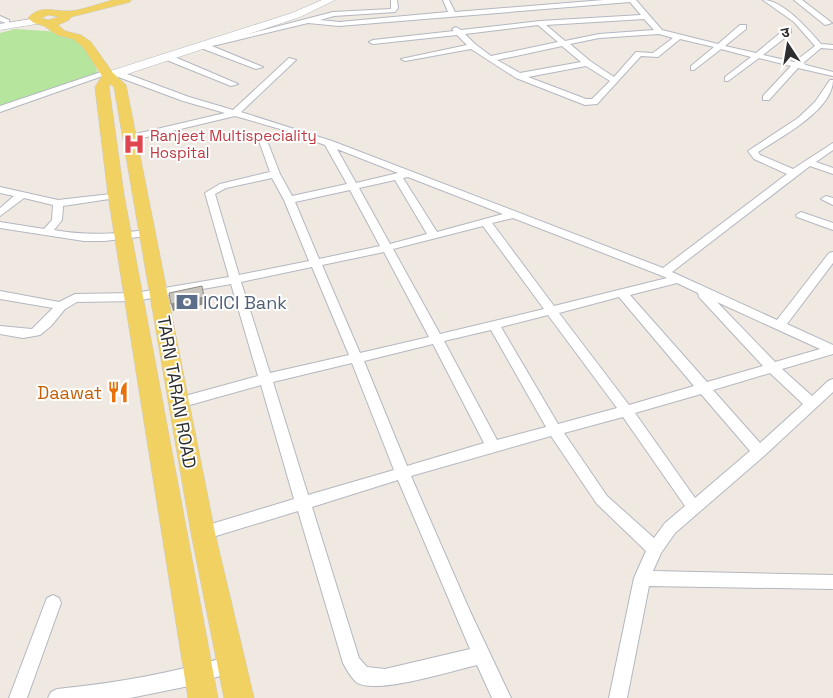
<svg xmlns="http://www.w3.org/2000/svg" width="833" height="698" viewBox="0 0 833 698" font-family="'Space Grotesk','Noto Sans Devanagari',sans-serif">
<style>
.green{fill:#b6e59e}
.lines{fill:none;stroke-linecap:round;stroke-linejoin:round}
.street-casing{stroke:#b4b7c1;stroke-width:2}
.secondary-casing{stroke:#b4b7c1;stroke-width:1}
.primary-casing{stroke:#c9c9c9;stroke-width:1}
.street{fill:#fff;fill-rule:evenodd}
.secondary{fill:#fff;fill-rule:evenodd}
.primary{fill:#f2d163;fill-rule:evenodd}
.shaded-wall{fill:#8e8b86}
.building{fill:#cbc7bf;stroke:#8e8b86}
.labels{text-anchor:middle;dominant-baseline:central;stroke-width:4;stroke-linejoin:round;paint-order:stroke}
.far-health-label{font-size:15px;fill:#be3a42;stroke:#fff;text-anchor:start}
.service-label{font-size:18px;fill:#4e5e75;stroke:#fff;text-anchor:start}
.food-label{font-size:18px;fill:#c56008;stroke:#fff;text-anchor:end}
.street-label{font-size:18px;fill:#2e2e2e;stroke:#fff}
</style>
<rect width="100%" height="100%" fill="#efe9e1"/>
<path class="green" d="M15 29 62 32 86 44 99 76 0 106V33Z"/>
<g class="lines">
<g class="street-casing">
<path id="street" d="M391 0H397L398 8 395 12 334 16 320 20 339 22 448 12 443 0H449L455 12 604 0H636L662 30 718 44 740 25H746V29L725 46 756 53 785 29H791V33L763 55 794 62 815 46 794 22 763 0C783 0 808 29 821 44L833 45V49L821 48 802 64 833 72V76L798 68 769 100H763V96L791 66 759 58 728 81H725V77L751 57 721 49 694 70H691V66L714 47 680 39 658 57 641 56 597 104 585 105 516 78 471 49 405 61 401 59 467 45 457 35 373 44 369 42 373 40 454 31 452 29 456 27 461 30 540 21 641 15 630 2 339 26 308 23 217 45 213 43 333 12 391 9ZM644 19 654 30 599 34 565 41 546 25ZM538 25 558 42 491 56 475 44 465 34ZM659 34 673 38 653 53 636 52 614 77 590 61 570 44 599 38ZM562 46 581 62 520 73 497 60ZM586 66 610 81 592 99H586L528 77Z
M794 0H802L832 23 825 25Z
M0 16 9 20V24L0 21Z
M201 44H207L263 67 256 69 201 48Z
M164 55H170L238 84 231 86 164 59Z
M289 58 296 60 241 112 332 141 663 268 787 174 754 159 748 151 798 118 815 102 830 80H833C833 110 781 137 758 152L760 155 793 169 833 143V150L816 162 833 168V174L810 166 672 272 777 320 829 253 833 252V263L787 324 833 345V354L782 369 812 396 828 381 833 379V392L764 456 675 533 661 553 653 571 833 575V589L649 586 627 698H609L634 578 646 551 597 504 551 436 411 476 469 609 511 698H492L477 665C454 670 374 696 356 682 351 677 346 669 343 663L298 511 203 540 198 538 195 533 198 528 294 499 261 385 179 408 174 407 172 403 174 399 258 376 231 284 135 301 77 302 65 309 51 326 40 335 23 338 0 334V326L32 329 53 308 0 299V291L59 302 75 294 135 293 229 277 205 193 220 184 270 172 258 138 259 136H265L266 138 280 174 292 196 347 184 325 145 287 131 235 116 130 141 126 138 127 136 225 113 183 101 113 75V71H119L189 97 233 110ZM337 149 398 173 356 183ZM408 177 503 214 437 232 403 178ZM272 178 284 200 309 261 239 275 215 194 226 188ZM395 180 427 234 390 244 359 188ZM350 190 380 246 319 259 295 202ZM513 218 660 275 667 278 554 306 492 223ZM483 226 544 309 440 334 393 249ZM384 252 429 337 360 353 322 265ZM312 267 349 355 270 373 241 282ZM677 283 698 293 699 297 763 366 707 382 630 295ZM619 297 694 386 629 405 559 313ZM717 302 820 349 775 362ZM548 315 617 408 558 424 501 327ZM491 330 546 427 497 440 444 341ZM433 344 484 443 407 466 364 361ZM352 363 394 470 308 495 273 382ZM770 373 803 404 760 443 713 390ZM701 394 750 451 695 498 635 413ZM623 417 685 506 665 523 654 538 607 496 564 433ZM398 480 470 649 385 669 367 667 359 658 312 507Z
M104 71 111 73 0 112V106Z
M0 187 58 200 120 193V197L116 198 63 206 62 220 54 230C89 236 112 234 147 230L152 233 147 236 104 241H84L0 228V222L44 229 52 220 53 205 24 198 0 216V208L14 196 0 193Z
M826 196 833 198V205L821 199Z
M801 212 833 223V230L797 217 796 215Z
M53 595 59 598 61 603 27 698H9L45 603 47 598Z
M232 655 238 658 241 664 238 670 189 686 130 698H48L51 692 57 689C117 683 175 673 232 655Z"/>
</g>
<g class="secondary-casing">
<path id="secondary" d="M322 0H335L300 17 112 79H104L102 76 104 73 292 13Z
M38 18 43 21 42 23 0 30V24Z"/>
</g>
<g class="primary-casing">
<path id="primary" d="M113 0H131L130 2 71 17 69 20 58 25 65 31 81 35 91 42 113 73 126 85 215 533 254 698H224L191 533 114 87 110 84 109 87 124 195 218 698H188L108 195 95 87 102 76 83 47 73 39 57 35 44 26 34 23 28 18C40 5 52 11 66 11 78 12 100 3 113 0ZM49 15 59 17 48 20 41 18Z"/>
</g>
<use href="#street" class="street"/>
<use href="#secondary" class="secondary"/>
<use href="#primary" class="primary"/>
</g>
<path class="shaded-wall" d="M204 297 206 304 173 311 171 304Z"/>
<path class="building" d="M202 286 204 297 171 304 169 293Z"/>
<defs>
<g id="hospital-bare" transform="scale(1.725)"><path d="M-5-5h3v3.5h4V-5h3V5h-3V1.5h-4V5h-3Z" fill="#e0444e" stroke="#fff" stroke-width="2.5" paint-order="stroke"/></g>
<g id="bank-bare" transform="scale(1.725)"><path d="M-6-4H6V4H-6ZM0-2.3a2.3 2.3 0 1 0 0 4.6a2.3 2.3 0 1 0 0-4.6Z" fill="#5c6f8a" stroke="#fff" stroke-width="2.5" paint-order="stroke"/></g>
<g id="restaurant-bare" transform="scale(1.725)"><path d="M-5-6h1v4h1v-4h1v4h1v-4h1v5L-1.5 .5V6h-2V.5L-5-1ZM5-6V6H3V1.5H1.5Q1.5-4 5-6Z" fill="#e8710a" stroke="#fff" stroke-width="2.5" paint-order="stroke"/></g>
</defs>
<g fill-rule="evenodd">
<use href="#hospital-bare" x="134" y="144"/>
<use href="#bank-bare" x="187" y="302"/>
<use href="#restaurant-bare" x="118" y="392"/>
</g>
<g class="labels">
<g class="far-health-label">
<text x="150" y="135">Ranjeet Multispeciality<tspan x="150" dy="17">Hospital</tspan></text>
</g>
<g class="service-label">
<text x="203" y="302">ICICI Bank</text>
</g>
<g class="food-label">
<text x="102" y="392">Daawat</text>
</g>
<g class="street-label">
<text transform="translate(177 392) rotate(80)">TARN TARAN ROAD</text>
</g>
</g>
<g transform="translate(788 45) rotate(348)" stroke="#ffffff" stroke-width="4" paint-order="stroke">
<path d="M0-4L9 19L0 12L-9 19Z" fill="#2e2e2e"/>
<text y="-8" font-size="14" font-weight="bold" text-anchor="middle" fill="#2e2e2e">उ</text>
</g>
</svg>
